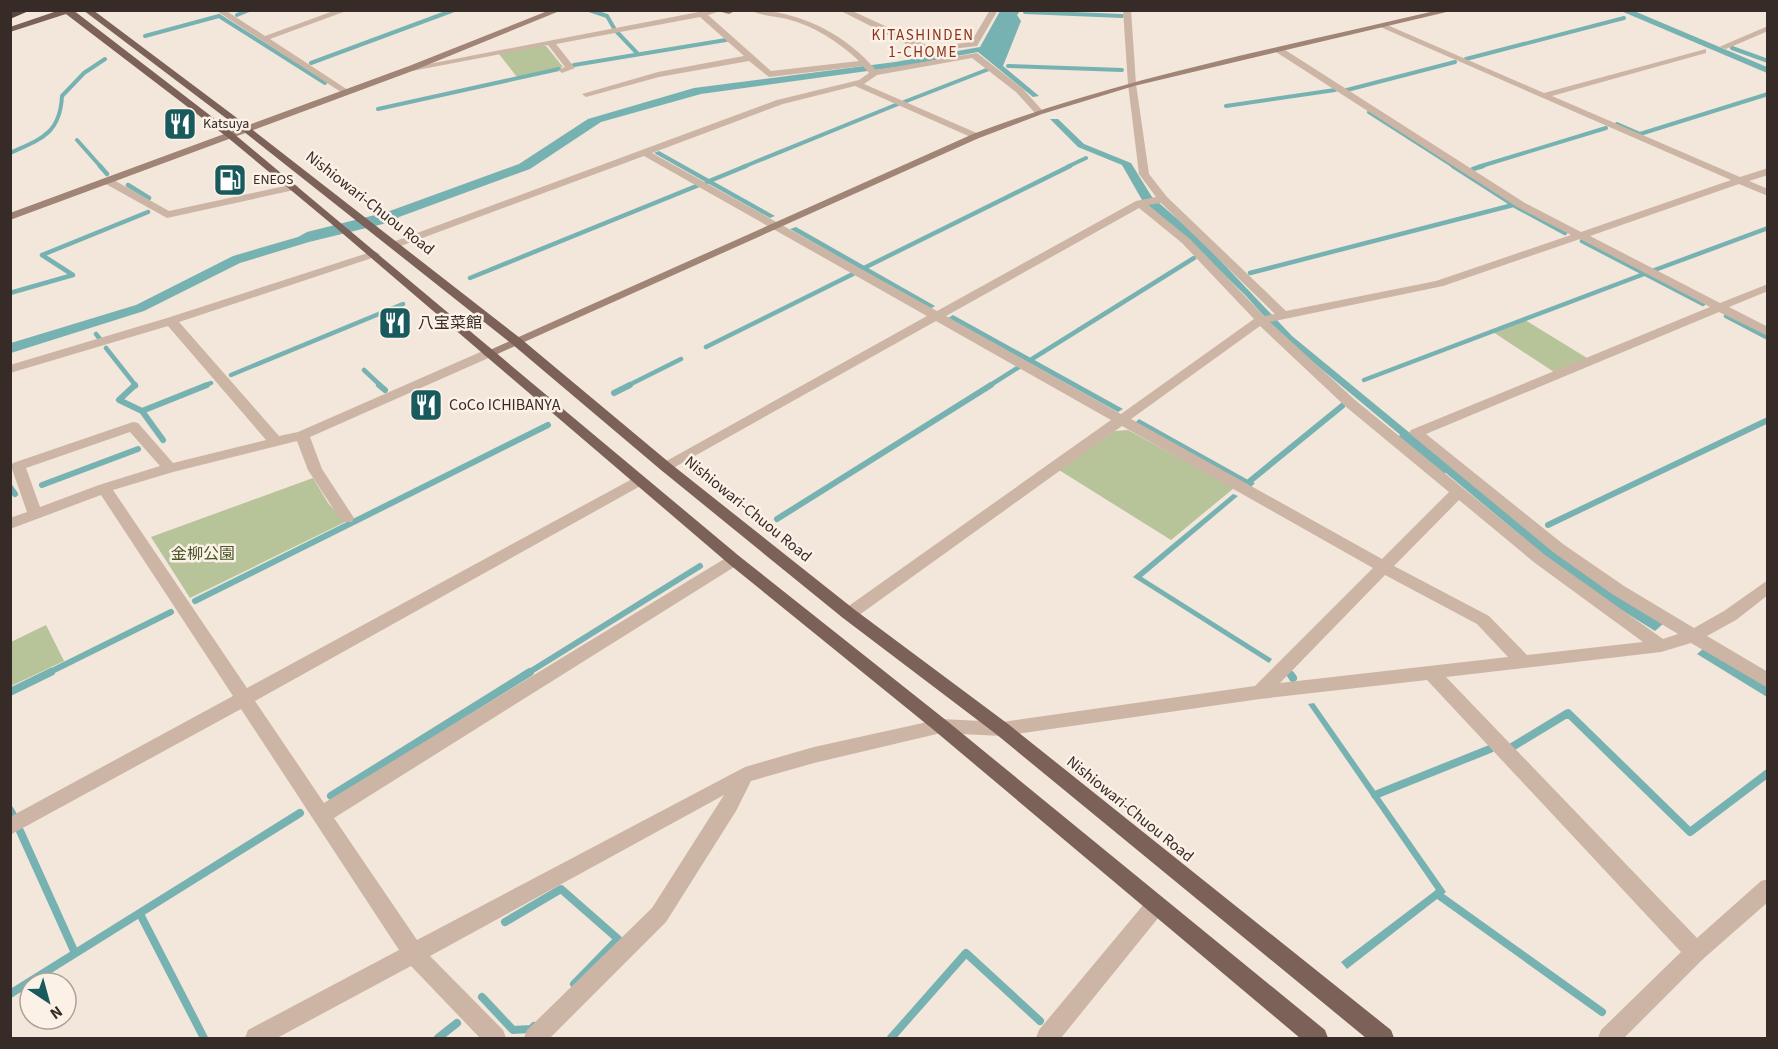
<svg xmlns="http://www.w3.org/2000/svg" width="1778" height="1049" viewBox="0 0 1778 1049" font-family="'Source Sans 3','Noto Sans JP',sans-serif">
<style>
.green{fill:#b7c399}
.water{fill:#77b2b2}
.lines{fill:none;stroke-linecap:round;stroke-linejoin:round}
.stream-far3{stroke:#77b2b2;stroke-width:4}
.stream-far2{stroke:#77b2b2;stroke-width:4.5}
.stream-far1{stroke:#77b2b2;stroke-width:6}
.stream{stroke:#77b2b2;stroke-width:8}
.street{fill:#ccb5a5;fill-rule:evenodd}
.secondary{fill:#a08476;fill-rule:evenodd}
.primary{fill:#7b6157;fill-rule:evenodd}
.highway{fill:#59453d;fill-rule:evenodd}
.labels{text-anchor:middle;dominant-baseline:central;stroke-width:5;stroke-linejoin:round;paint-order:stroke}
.far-poi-label{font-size:14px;fill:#372b27;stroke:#fbf1e7;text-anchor:start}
.far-neighbourhood-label{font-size:15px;letter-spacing:1.5px;fill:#8c311a;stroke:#fbf1e7}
.street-label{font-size:16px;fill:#372b27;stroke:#fbf1e7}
.poi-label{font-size:16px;fill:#372b27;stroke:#fbf1e7;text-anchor:start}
.park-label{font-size:16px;fill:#485729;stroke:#fbf1e7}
</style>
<rect width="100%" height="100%" fill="#f3e6da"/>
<path class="green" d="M540 46H546L563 67 517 77 499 54Z
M1525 320 1587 358 1554 372 1493 332Z
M1128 430 1234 488 1171 540 1059 470 1115 431Z
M313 478 328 503 345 522 190 598 151 537Z
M46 625 64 661 11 686V642Z"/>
<path class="water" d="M1000 11H1020L1017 15 1021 21 1003 66 1039 96 1033 97 978 52 904 66 701 94 601 122 530 169 399 217 391 222 309 242 240 263 144 311 11 353V343L136 305 233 256 298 237 307 232 387 212 519 164 588 119 694 88 895 62 980 47Z
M1621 11H1634L1767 67V73Z
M1050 119H1058L1084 144 1131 163 1152 197 1197 236 1292 336 1552 550 1664 623 1655 631 1612 604 1543 554 1283 337 1245 295 1191 242 1142 200 1122 165 1078 147Z
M659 151 775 216 770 218 654 153Z
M796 227 935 306 930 309 790 229Z
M953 315 1123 409 1118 412 948 318Z
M1139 419 1250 481 1255 483 1251 487 1135 423Z
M1233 494 1238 496 1142 577 1272 659 1269 663 1133 577Z
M1704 648 1767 686V697L1697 654Z
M1314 703 1446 892 1347 969 1341 962 1436 890 1308 704Z"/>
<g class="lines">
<path class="stream-far3" d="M589 10 607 16 614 28
M1025 12 1122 16
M237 15 249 10
M617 32 637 53
M145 36 219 16 325 83
M1732 48 1768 61
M1466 59 1624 18
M311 63 454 10
M574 65 726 40
M1008 66 1122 70
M1347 90 1455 62
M904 102 989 69
M1226 106 1335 90
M378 109 559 69
M1369 112 1455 167
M1617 124 1640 134 1768 94
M77 140 101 167
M10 153C41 139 60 134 62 96L84 73 105 59
M743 167 898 104
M1067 167 1086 158
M1478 167 1606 128"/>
<path class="stream-far2" d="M100 166 107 174
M1453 166 1517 207 1565 233
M1473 169 1483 166
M707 182 746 166
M128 185 149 198
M1582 241 1703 304
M862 269 1070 166
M1652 271 1768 228
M1250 273 1513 205
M470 278 699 185
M10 293 73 275 42 255 148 212
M1726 316 1768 338
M96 334 100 339
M706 347 853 274
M106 348 136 386
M1032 359 1194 258
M364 370 381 386
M231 375 403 304
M1364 380 1644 274
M203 386 211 383
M627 386 681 359
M989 386 1019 367"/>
<path class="stream-far1" d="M135 385 119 400 142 411 163 440
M379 385 385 390
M614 393 630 385
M142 411 207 385
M1402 437 1443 471
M1250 481 1342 406
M42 485 138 449
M10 487 15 494
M777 519 991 385
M1548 525 1768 420
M195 601 548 425
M48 673 171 612
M528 673 700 566"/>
<path class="stream" d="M1291 675 1293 678
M10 692 51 672
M1512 747 1568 713 1690 832 1768 773
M1375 795 1490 749
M331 796 530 672
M10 810 13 815
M20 831 75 953
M1437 894 1602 1012
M140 914 204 1038
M505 922 561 889 618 939 574 984
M10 994 300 813
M482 997 513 1030 531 1029 534 1026
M438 1038 457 1023
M891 1038 966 953 1040 1021"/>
<path class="street" d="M215 10H225L265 36 336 10H349L270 39 351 92 344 94Z
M709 10H723L708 15 771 71 859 61C839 42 814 26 787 19 775 16 761 16 750 10 799 10 845 34 876 70L977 53 1022 88 1042 110V114H1036L1016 92 972 58 877 75 864 84 979 134V138H973L855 86 783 104 652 153 937 311 1136 201 1156 197 1139 174 1128 84 1123 10H1131L1136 84 1149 174 1167 197 1286 311 1436 281 1571 235 1517 207 1276 52V48H1282L1525 203 1581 232 1731 180 1378 26 1385 24 1544 93 1706 49V53L1552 96 1740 177 1768 168V175L1749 181 1768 189V196L1739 184 1590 236 1720 303 1768 284V291L1729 307 1768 327V336L1719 312 1426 434 1563 544 1624 586 1694 628 1724 611 1768 580V595L1736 620 1707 636 1768 672V688L1691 643 1661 652 1446 677 1697 938 1761 881 1768 879V902L1703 959 1624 1038H1598L1601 1030 1681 952 1427 680 1260 699 1002 736 941 733 814 763 751 781 736 811 666 922 550 1038H524L527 1030 652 908 724 795 430 956 503 1030 506 1038H480L411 966 277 1038H245L248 1030 399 950 241 709 10 835V817L233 696 101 495 10 529V518L27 512 11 466 13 463 133 422 138 423 173 463 266 440 168 326 10 373V365L167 318 374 251 380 254 378 256 179 322 279 436 298 432 485 350H493L495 353 493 356 310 437 322 469 354 518 352 522H342L308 470 297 441 173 472 113 490 247 688 634 478H644L646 481 644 484 255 701 324 803 729 556H739L742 560 739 564 334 818 417 940 745 767 814 747 941 719 1002 722 1255 686 1373 568 1122 426 855 618H843L841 614 843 610 1111 420 936 321 666 472 661 470 659 467 661 464 927 316 644 156 398 247H390V243L777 100 859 80 869 73 863 66 769 77 749 61 659 77 586 97 582 94 658 72 744 56 700 17 556 44 575 68 562 73 558 70 565 67 548 45 412 71 408 68ZM1161 203 1275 314 1264 316 1190 239 1148 205ZM1139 208 1182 243 1254 319 1121 414 946 316ZM1580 239 1710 307 1411 430 1409 433 1553 552 1612 594 1678 634 1663 639 1545 555 1355 400 1270 322 1443 286ZM1260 326 1345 406 1449 492 1382 559 1131 419ZM130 432 160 466 99 485 40 507 26 468ZM1459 500 1535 563 1643 642 1527 655 1489 616 1394 566ZM1385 575 1477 624 1508 657 1280 683Z
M839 10H850L931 47 971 42 990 10H998L977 46 927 52 912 47Z
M1768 26V31L1726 49 1719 47Z
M104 179H112L169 211 294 184 299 187 294 190 167 218 104 183Z
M1156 895 1163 898 1166 905 1163 912 1061 1038H1036L1039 1030 1149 898Z"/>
<path class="secondary" d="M550 10H562L415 70 10 220V213L409 66Z
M714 10H732L733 12 729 14Z
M1439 10H1455L1134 86 1042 114 979 138 493 356H485L483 353 973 134C1123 77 1282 47 1439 10Z"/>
<path class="primary" d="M60 10H73L233 133 739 556 947 721 1325 1030 1328 1038H1300L935 731 729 564 328 221 227 137 66 14 10 32V27Z
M83 10H93L249 127 520 338 671 464 855 610 1008 724 1391 1030 1394 1038H1366L996 734 843 618 661 470 512 344 243 131Z"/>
<path class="highway" d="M17 10H31L10 19V13Z"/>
</g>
<defs>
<g id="restaurant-square" transform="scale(1.725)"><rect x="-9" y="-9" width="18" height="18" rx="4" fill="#195a5c" stroke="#fbf1e7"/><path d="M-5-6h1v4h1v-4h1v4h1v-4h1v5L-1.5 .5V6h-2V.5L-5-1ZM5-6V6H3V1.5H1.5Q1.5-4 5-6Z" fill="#fff"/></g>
<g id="fuel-square" transform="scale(1.725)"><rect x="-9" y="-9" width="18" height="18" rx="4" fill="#195a5c" stroke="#fbf1e7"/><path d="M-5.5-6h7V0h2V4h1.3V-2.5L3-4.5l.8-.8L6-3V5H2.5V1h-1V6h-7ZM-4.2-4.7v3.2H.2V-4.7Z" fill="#fff"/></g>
</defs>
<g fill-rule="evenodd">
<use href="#restaurant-square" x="180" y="124"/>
<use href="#fuel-square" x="230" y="180"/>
<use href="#restaurant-square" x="395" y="323"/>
<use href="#restaurant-square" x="426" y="405"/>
</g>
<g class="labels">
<g class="far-poi-label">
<text x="203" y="124">Katsuya</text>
<text x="253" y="180">ENEOS</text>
</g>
<g class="far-neighbourhood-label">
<text x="923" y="35">KITASHINDEN<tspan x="923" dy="17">1-CHOME</tspan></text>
</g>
<g class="street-label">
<text transform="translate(370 203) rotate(38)">Nishiowari-Chuou Road</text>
<text transform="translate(748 509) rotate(39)">Nishiowari-Chuou Road</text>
<text transform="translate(1130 809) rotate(39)">Nishiowari-Chuou Road</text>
</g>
<g class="poi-label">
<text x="418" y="323">八宝菜館</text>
<text x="449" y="405">CoCo ICHIBANYA</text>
</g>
<g class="park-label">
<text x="203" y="554">金柳公園</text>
</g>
</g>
<rect width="1778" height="1049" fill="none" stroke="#372b27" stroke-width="24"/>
<g transform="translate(48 1001) rotate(144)"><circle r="28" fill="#fbf1e7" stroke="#ada29a" stroke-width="1.5"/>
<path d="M0-4.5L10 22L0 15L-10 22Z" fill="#195a5c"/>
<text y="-9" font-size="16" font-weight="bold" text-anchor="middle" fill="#372b27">N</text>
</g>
</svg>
